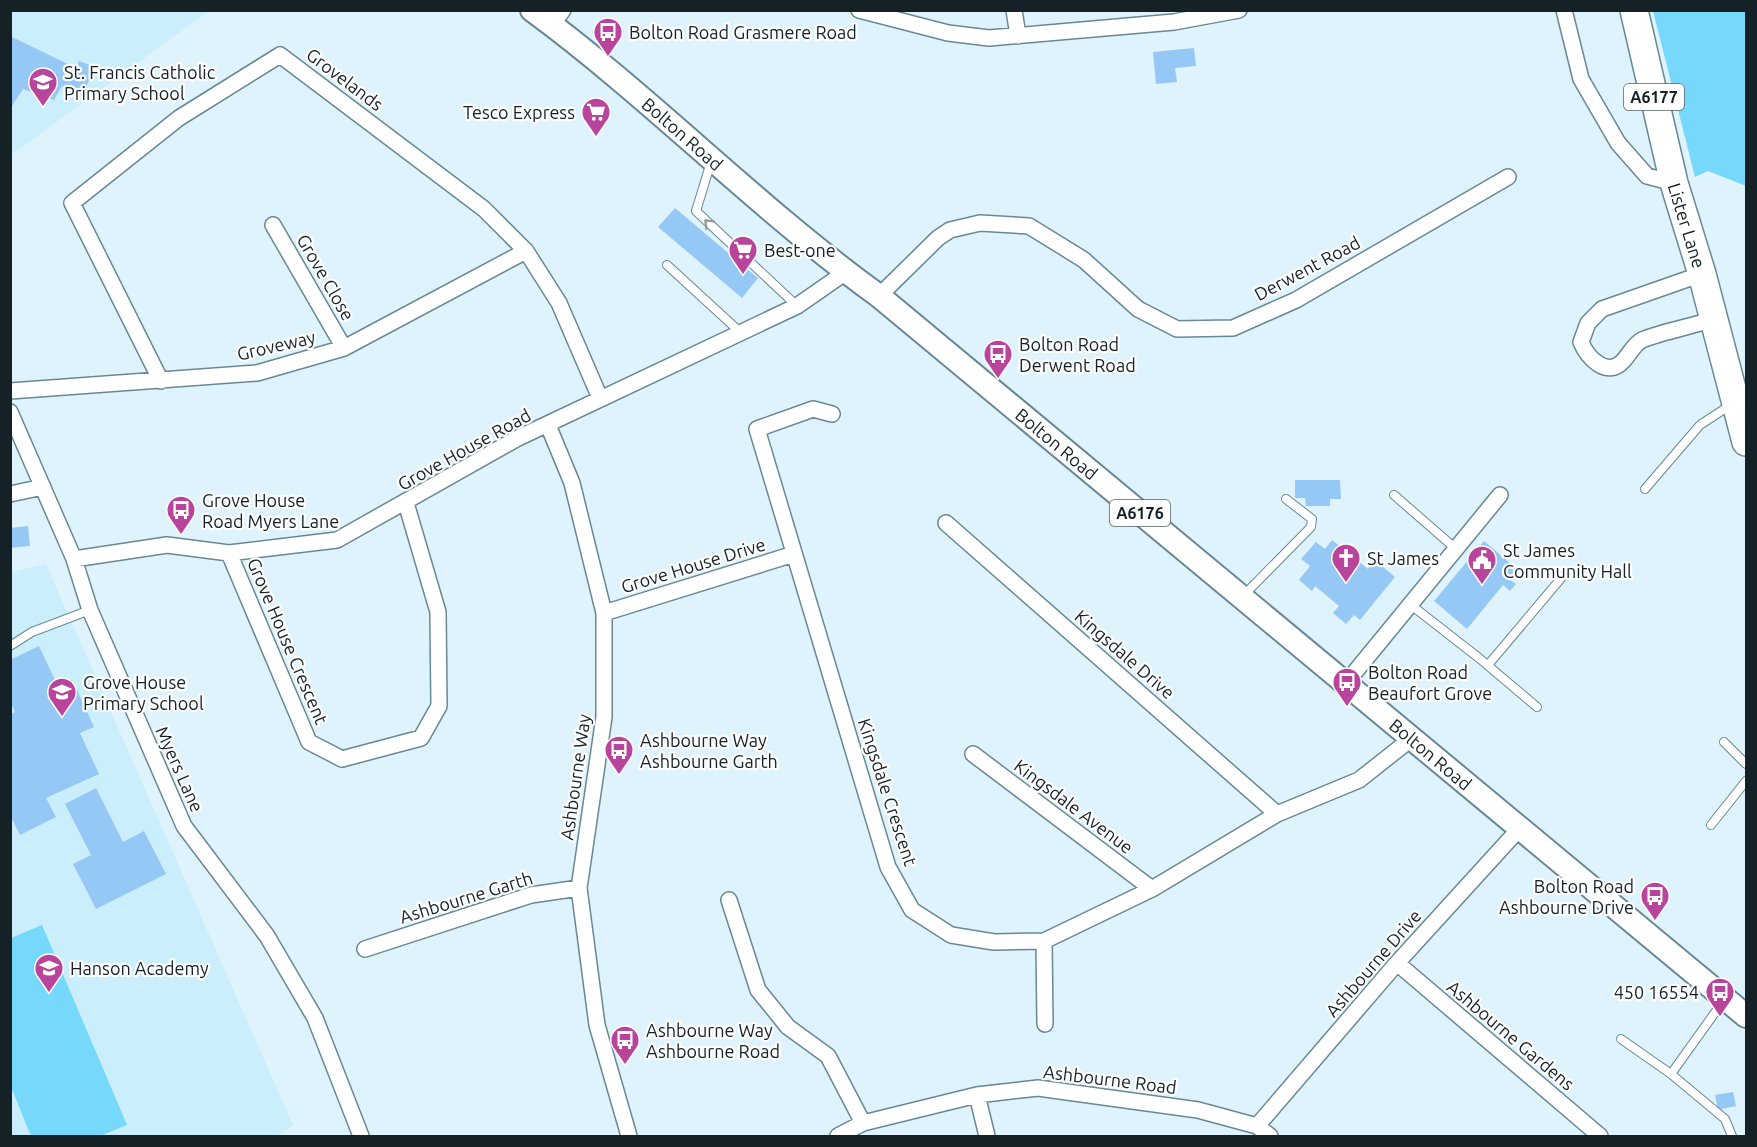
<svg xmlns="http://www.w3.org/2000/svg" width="1757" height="1147" viewBox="0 0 1757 1147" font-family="Ubuntu,sans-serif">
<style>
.built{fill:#cbeefc}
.green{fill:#76d8fa}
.building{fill:#96c8f6}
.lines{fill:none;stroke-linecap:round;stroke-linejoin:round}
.lane-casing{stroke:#688895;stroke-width:10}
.street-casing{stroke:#688895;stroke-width:18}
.primary-casing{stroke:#688895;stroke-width:26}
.highway-casing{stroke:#688895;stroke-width:30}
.lane{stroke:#fff;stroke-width:8}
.street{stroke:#fff;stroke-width:15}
.primary{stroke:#fff;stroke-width:22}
.highway{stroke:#fff;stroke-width:27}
.oneway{stroke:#959b9d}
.labels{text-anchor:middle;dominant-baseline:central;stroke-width:4.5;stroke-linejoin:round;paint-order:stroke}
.shield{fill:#fdfdfd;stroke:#5a6366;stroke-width:1.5}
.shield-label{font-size:16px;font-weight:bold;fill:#142126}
.poi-label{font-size:18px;fill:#142126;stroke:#fdfdfd;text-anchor:start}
.street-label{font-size:18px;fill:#142126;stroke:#fdfdfd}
</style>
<rect width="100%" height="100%" fill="#dff3fc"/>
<path class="built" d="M11 11H209L11 155Z
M46 564 293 1125 277 1136H11L10 572Z"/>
<path class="green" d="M1653 11H1746V186L1708 171 1695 177Z
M42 925 127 1125 100 1136H31L11 1087V938Z"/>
<path class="building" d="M10 36 76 68 79 61 95 67 82 96 62 86 54 100 23 89 10 109Z
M1194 48 1196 66 1175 68 1177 82 1156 84 1153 52Z
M675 208 758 278 742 298 658 227Z
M1295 480H1340L1341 499H1330V506H1306L1305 498H1295Z
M28 526 30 546 10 548V528Z
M1332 540 1368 569 1375 560 1395 577 1360 620 1354 615 1346 624 1333 613 1339 606 1315 586 1312 591 1299 580 1310 566 1301 559 1316 542 1325 549Z
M1484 541 1517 569 1509 579 1516 584 1510 591 1503 585 1467 629 1434 601Z
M39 646 62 695 76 688 94 727 80 733 99 774 46 798 56 817 20 835 10 815V714L15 712 10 701V660Z
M96 788 123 842 144 831 166 874 96 909 73 864 91 855 65 804Z
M1733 1092 1736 1106 1718 1110 1715 1095Z"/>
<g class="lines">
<g class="lane-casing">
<path id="lane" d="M711 162 696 211 797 306
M667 265 740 332
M1645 489 1700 425 1732 404
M1394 495 1456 549
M1243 596 1311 527 1312 519 1286 499
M1411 605 1479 658 1537 707
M10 646 32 632 90 610
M1488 665 1563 576
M1724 742 1746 764
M1711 825 1746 781
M1621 1039 1671 1074 1725 1119 1732 1136
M1671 1074 1724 1000"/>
</g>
<g class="street-casing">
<path id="street" d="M859 10 948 33 989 38 1174 22 1239 10
M1014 10 1018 36
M1564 10 1581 79 1618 143 1647 176 1674 183
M552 25 563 10
M273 225 344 348
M1702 274 1602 309 1588 323 1581 342C1587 357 1607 379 1623 361 1629 355 1634 344 1642 340 1661 332 1693 326 1714 319
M879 296 938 238 950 230 980 223 1029 226 1084 260 1138 309 1177 329 1233 328 1296 300 1508 177
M161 381 72 203 179 118 280 55 484 209 526 251 559 303 600 398
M10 391 257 373 344 348 526 251
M10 412 74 559 90 610 184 826 267 936 315 1018 361 1136
M832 414 813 409 757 429 888 867 912 910 951 935 994 942 1044 941 1152 889 1277 814 1359 780 1411 739
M548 425 572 483 604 613V717L579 888 597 1025 629 1136
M10 494 43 487
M946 523 1277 814
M229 553 309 742 342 759 421 738 439 706 438 612 406 503
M74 559 167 545 229 553 337 540 518 438 797 306 846 272
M604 613 794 554
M1346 683 1500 495
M973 754 1152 889
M729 900 758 990 788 1027 828 1056 863 1123
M1044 941 1045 1024
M365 949 531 895 579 888
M1397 963 1600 1136
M977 1095 987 1136
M1257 1126 1397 963 1520 828
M838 1136 863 1123 977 1095 1038 1088 1198 1110 1257 1126 1270 1136"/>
</g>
<g class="primary-casing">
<g id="primary">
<path id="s1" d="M532 10C653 99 757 208 879 296L1746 1016"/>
</g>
</g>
<g class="highway-casing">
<g id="highway">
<path id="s2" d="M1634 10 1674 183 1702 274 1746 442"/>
</g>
</g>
<use href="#lane" class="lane"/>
<use href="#street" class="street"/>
<use href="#primary" class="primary"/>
<use href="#highway" class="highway"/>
</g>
<defs><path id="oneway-chevron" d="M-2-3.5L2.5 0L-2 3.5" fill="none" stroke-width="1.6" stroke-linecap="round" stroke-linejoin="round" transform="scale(1.5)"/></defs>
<use class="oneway" href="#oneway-chevron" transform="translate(708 223) rotate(-135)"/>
<defs>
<g id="bus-pin" transform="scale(1.5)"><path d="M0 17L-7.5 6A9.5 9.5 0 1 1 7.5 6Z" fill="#b9449b" stroke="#fdfdfd"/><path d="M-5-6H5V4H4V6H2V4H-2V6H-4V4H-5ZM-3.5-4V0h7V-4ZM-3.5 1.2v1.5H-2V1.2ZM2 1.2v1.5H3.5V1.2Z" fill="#fff"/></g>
<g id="school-pin" transform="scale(1.5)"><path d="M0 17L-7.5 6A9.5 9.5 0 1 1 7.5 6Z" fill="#b9449b" stroke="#fdfdfd"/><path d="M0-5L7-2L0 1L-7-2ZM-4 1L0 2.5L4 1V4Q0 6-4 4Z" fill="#fff"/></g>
<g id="supermarket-pin" transform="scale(1.5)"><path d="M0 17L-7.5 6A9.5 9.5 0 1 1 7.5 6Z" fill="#b9449b" stroke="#fdfdfd"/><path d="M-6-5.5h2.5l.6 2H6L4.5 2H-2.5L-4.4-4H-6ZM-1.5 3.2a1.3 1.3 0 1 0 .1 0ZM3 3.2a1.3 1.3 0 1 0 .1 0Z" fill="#fff"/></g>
<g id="church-pin" transform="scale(1.5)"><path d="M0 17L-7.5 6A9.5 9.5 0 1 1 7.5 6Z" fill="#b9449b" stroke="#fdfdfd"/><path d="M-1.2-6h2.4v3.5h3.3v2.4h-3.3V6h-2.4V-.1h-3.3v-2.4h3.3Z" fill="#fff"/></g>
<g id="civic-pin" transform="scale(1.5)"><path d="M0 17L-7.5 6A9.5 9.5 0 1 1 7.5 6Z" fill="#b9449b" stroke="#fdfdfd"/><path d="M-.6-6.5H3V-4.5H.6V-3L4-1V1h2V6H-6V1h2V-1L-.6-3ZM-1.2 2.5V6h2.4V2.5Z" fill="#fff"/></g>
</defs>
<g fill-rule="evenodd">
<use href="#bus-pin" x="608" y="32"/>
<use href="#school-pin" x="43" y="82"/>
<use href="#supermarket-pin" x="596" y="112"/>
<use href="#supermarket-pin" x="743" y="250"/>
<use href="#bus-pin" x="998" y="354"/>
<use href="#bus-pin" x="181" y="510"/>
<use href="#church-pin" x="1346" y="558"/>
<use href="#civic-pin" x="1482" y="560"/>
<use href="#bus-pin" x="1347" y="682"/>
<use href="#school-pin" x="62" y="692"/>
<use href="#bus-pin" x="619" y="750"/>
<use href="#bus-pin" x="1655" y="896"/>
<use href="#school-pin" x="49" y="968"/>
<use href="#bus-pin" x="1720" y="992"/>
<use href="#bus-pin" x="625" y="1040"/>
</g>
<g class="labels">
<g class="shield">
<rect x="1624" y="84" width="60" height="26" rx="4.5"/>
<rect x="1110" y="500" width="60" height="26" rx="4.5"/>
</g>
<g class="shield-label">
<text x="1654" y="97">A6177</text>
<text x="1140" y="513">A6176</text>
</g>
<g class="poi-label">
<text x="629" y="32">Bolton Road Grasmere Road</text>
<text x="64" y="72">St. Francis Catholic<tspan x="64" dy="21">Primary School</tspan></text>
<text x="575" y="112" text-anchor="end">Tesco Express</text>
<text x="764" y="250">Best-one</text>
<text x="1019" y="344">Bolton Road<tspan x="1019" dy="21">Derwent Road</tspan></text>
<text x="202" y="500">Grove House<tspan x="202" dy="21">Road Myers Lane</tspan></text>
<text x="1503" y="550">St James<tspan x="1503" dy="21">Community Hall</tspan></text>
<text x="1367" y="558">St James</text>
<text x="1368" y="672">Bolton Road<tspan x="1368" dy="21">Beaufort Grove</tspan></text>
<text x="83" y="682">Grove House<tspan x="83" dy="21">Primary School</tspan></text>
<text x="640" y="740">Ashbourne Way<tspan x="640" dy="21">Ashbourne Garth</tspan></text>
<text x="1634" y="886" text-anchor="end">Bolton Road<tspan x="1634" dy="21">Ashbourne Drive</tspan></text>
<text x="70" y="968">Hanson Academy</text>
<text x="1699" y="992" text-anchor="end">450 16554</text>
<text x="646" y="1030">Ashbourne Way<tspan x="646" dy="21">Ashbourne Road</tspan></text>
</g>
<g class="street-label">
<text transform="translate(345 79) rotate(37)">Grovelands</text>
<text stroke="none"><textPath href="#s1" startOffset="195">Bolton Road</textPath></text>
<text stroke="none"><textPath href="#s2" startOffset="222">Lister Lane</textPath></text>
<text transform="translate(1307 268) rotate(-28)">Derwent Road</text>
<text transform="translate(326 277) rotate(60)">Grove Close</text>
<text transform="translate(276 345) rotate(-13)">Groveway</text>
<text stroke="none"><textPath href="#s1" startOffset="681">Bolton Road</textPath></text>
<text transform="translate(464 449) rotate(-29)">Grove House Road</text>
<text transform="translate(693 565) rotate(-17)">Grove House Drive</text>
<text transform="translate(288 641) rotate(67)">Grove House Crescent</text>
<text transform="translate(1125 654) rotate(41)">Kingsdale Drive</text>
<text stroke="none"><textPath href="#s1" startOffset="1167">Bolton Road</textPath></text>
<text transform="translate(180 769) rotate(66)">Myers Lane</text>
<text transform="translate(575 777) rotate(-82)">Ashbourne Way</text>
<text transform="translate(888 792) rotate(72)">Kingsdale Crescent</text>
<text transform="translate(1074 806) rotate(37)">Kingsdale Avenue</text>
<text transform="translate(466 897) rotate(-17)">Ashbourne Garth</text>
<text transform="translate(1373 963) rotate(-49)">Ashbourne Drive</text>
<text transform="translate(1511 1035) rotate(40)">Ashbourne Gardens</text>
<text transform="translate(1110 1079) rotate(7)">Ashbourne Road</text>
</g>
</g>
<rect width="1757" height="1147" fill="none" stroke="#142126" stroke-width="24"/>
</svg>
